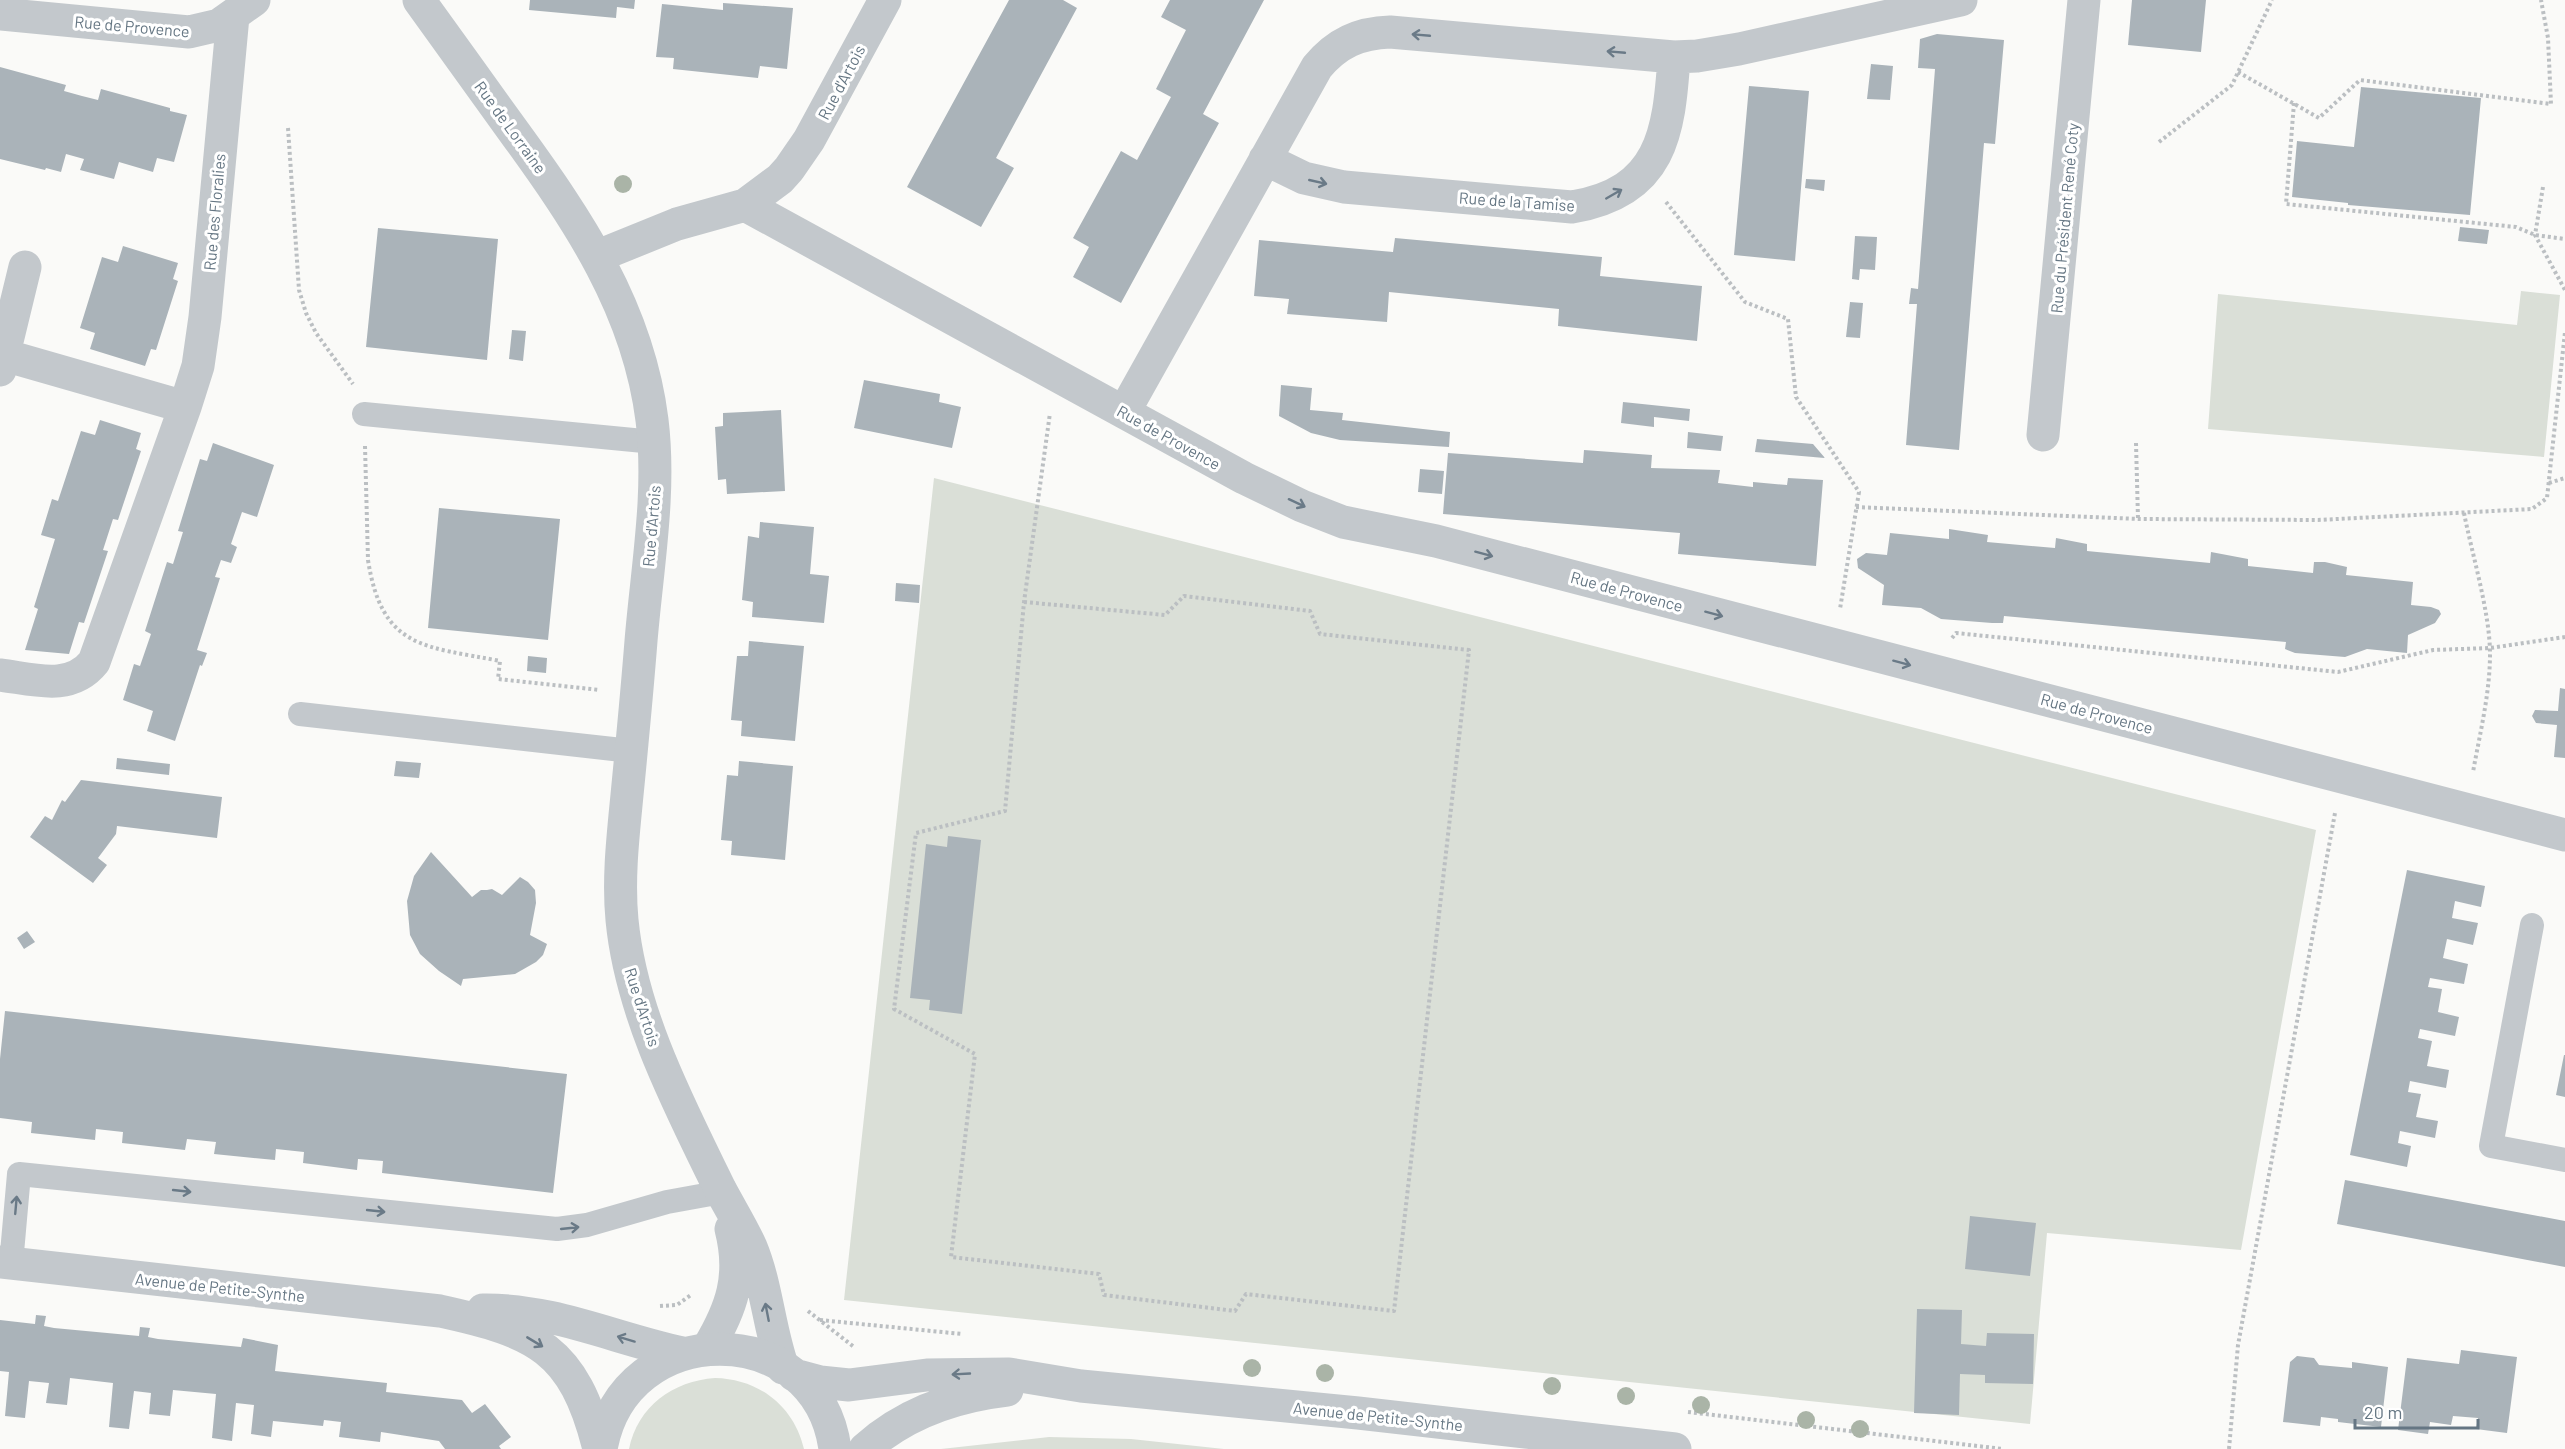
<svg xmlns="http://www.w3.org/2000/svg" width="2565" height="1449" viewBox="0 0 2565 1449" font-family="Barlow,sans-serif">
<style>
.green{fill:#dadfd7}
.building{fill:#aab3b9}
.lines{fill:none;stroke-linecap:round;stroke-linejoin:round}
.path{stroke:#bbbfc2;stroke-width:4;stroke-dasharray:3 3;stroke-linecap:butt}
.service{stroke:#c3c8cc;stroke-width:24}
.minor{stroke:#c3c8cc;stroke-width:33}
.tertiary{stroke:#c3c8cc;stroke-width:33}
.tree{fill:#aab4a7}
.oneway{stroke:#6a7a87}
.labels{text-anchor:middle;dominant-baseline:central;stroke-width:6;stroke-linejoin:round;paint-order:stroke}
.street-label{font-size:16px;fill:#657683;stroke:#fff}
</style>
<rect width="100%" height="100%" fill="#fafaf8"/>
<path class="green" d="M2521 291 2560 295 2544 457 2208 429 2218 294 2517 325Z
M934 478 2316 830 2241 1250 2047 1233 2030 1424 844 1300Z
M715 1378C759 1379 794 1406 804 1449H629C638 1406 673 1381 715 1378Z
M1049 1437 1131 1439 1224 1449H941Z"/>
<path class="building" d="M530 0H635L634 9 617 7 616 18 529 10Z
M1009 0H1063L1077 8 996 158 1014 168 981 227 907 187Z
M1170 0H1264L1203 114 1219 123 1121 303 1073 277 1089 247 1073 238 1121 151 1137 160 1171 97 1156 89 1186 30 1161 17Z
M2132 0H2206L2201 52 2128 45Z
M723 3 793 8 787 69 760 66 758 78 673 69 674 58 656 57 662 4 723 10Z
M1937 34 2004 40 1995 144 1984 143 1959 450 1906 445 1917 304H1909L1911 288 1918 289 1935 69 1918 68 1920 39Z
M1871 64 1893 66 1890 100 1867 99Z
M0 67 66 85 64 91 82 96 98 100 101 89 170 108V111L187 115 174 162 157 158 153 172 119 162 114 179 80 170 84 159 66 154 61 172 46 168 45 170 0 159Z
M1749 86 1809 91 1795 261 1734 255Z
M2361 87 2481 98 2470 215 2348 205V203L2292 197 2297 141 2354 147Z
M1806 179 1825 180 1824 191 1805 188Z
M2460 227 2489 230 2487 244 2458 241Z
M378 228 498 239 487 360 366 347Z
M1855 236 1877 237 1875 270 1860 269 1859 280 1852 279Z
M1395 238 1602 257 1600 276 1702 286 1697 341 1558 326 1559 309 1389 292 1387 322 1287 314 1289 299 1254 296 1259 240 1393 252Z
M123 246 178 263 173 279 178 281 156 350 151 349 145 366 90 349 95 333 80 328 102 257 118 262Z
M1850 302 1863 303 1860 338 1846 337Z
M512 330 526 331 523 361 509 359Z
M864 380 940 394 939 402 961 407 952 448 854 428Z
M1281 385 1312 388 1310 410 1343 413 1342 420 1450 432 1449 447 1340 440 1311 433 1279 416Z
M1623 402 1690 409 1689 421 1654 417V427L1621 423Z
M781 410 785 491 727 494 726 479 718 480 715 427 723 426V413Z
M100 420 141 433 136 449 141 451 118 520 113 519 103 550 108 551 84 623 79 622 69 654 25 650 38 609 34 607 55 539 41 535 52 499 58 501 81 431 95 435Z
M1688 432 1723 436 1721 451 1687 448Z
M1757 439 1813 444 1825 458 1755 452Z
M213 443 274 465 257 517 242 512 231 544 237 547 231 563 221 560 215 577 220 578 197 650 207 653 202 666 200 665 175 741 147 731 153 711 123 700 134 664 140 666 151 634 145 631 167 562 173 564 183 532 178 531 200 459 207 461Z
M1584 450 1652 455 1651 468 1720 470 1718 483 1753 487V482L1787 485 1788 478 1823 480 1816 566 1678 554 1680 533 1443 514 1448 453 1583 463Z
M1420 469 1444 471 1442 494 1418 492Z
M439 508 560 519 548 640 428 628Z
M760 522 814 527 810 574 829 576 824 623 752 617 753 602 742 600 748 536 759 538Z
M1949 529 1988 535 1987 542 2055 548 2056 538 2087 544V551L2210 563 2211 552 2248 559V566L2313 573 2314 562H2325L2347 567 2346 575 2413 582 2411 605 2431 607 2439 610 2441 614 2435 623 2408 635 2407 653 2367 649 2345 657 2295 653 2285 649 2286 642 2004 616 2003 623H1992L1941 619 1921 608 1882 605 1884 585 1858 568 1857 559 1866 553 1887 555 1890 533 1949 539Z
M896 583 920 585 919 603 895 601Z
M749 641 804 646 795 741 741 736 742 721 731 720 737 656H748Z
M528 656 547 658 546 673 527 671Z
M2560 688 2565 689V758L2554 757 2557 725 2536 723 2532 716 2535 710 2558 711Z
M117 758 170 764 169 775 116 769Z
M396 761 421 763 419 778 394 776Z
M739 761 793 766 785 860 731 855 732 841 721 840 727 775 738 776Z
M81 780 222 797 217 838 117 826 116 834 98 858 107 865 93 883 30 837 45 816 52 820 62 800 65 802Z
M948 836 981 840 962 1014 929 1010 930 1000 910 998 926 844 947 847Z
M431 852 472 897 481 890H487L492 889 502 895 520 877 528 882 535 890 536 903 530 935 547 944 543 955 536 962 515 974 463 979 461 986 439 971 420 954 410 935 407 901 414 876Z
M2407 870 2485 886 2481 907 2455 901 2452 918 2478 923 2473 945 2447 939 2443 958 2468 964 2464 984 2430 978 2428 987 2442 989 2438 1012 2459 1017 2455 1036 2420 1029 2418 1038 2432 1041 2427 1066 2449 1070 2446 1088 2410 1081 2408 1092 2421 1094 2416 1117 2438 1121 2435 1138 2400 1131 2398 1143 2411 1146 2407 1167 2350 1155Z
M27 931 35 942 24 949 17 938Z
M5 1011 567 1074 553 1193 382 1173 383 1161 358 1159 357 1170 303 1163 304 1152 276 1149 275 1160 214 1154 216 1142 187 1139 185 1150 122 1143 123 1132 96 1129 95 1140 31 1133 32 1122 0 1118V1059Z
M2564 1055H2565V1097L2556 1095Z
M2345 1180 2565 1221V1267L2337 1224Z
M1970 1216 2036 1223 2030 1276 1965 1269Z
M1917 1309 1962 1310 1961 1344 1986 1346 1987 1333 2034 1334 2033 1384 1985 1383V1375L1960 1374 1959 1415 1914 1413Z
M36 1315 46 1316 44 1326 54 1328 139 1336 140 1327 150 1328 148 1337 158 1339 241 1347 243 1338 278 1345 275 1371 387 1383 386 1392 462 1400 472 1413 485 1404 511 1437 499 1446 501 1449H445L439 1441 381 1432 380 1442 339 1437 341 1422 324 1420 323 1426 273 1421 271 1437 251 1434 254 1405 236 1403 232 1441 212 1438 216 1394 173 1390 170 1416 149 1414 151 1393 134 1391 129 1429 109 1427 113 1383 70 1378 67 1405 46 1403 49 1383 29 1381 25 1418 5 1416 9 1372 0 1371V1320L35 1324Z
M2461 1350 2517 1357 2507 1433 2476 1429 2478 1418 2453 1416 2451 1425 2430 1422 2428 1434 2398 1430 2407 1358 2459 1364Z
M2297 1356 2314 1358 2319 1365 2352 1368V1362L2388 1367 2381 1427 2338 1422V1419L2321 1417 2320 1426 2283 1422 2290 1362Z"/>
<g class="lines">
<path class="path" d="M2238 72 2319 118 2360 80 2551 104 2548 38 2541 0
M2294 103 2286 204 2516 227 2535 235 2565 239
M288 128 299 290 306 313 316 333 353 384
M2159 142 2232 85 2272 0
M2543 187 2535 235 2565 290
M1666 202 1745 302 1788 319 1796 397 1859 492 1840 609
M2136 443 2138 519
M365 446 368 560C382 650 425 646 500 661L498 679 600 690
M2549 483 2565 478
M1856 507 2138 519 2318 520 2532 509 2547 498 2565 332
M2464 513C2472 554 2490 613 2490 654 2490 693 2480 733 2473 772
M1024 602 1165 615 1184 596 1310 611 1320 634 1469 650 1394 1311 1246 1294 1235 1311 1104 1295 1099 1274 951 1257 975 1054 894 1009 916 833 1005 811 1024 602 1050 413
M1952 638 1956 633 2338 672 2433 650 2490 648 2565 637
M660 1306 677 1305 691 1295
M808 1311 854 1347
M820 1320 962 1334
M1688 1412 2003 1449
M2229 1449 2238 1345 2335 813"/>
<path class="service" d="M364 414 654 442
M300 714 631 751
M2532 925 2491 1146 2565 1160
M11 1264 19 1174 557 1229 587 1225 667 1202 722 1192"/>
<path class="minor" d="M419 0C451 44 482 88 514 132 578 220 638 308 652 420 661 493 647 568 641 641 637 692 632 744 627 795 623 836 618 879 622 920 631 1014 679 1105 720 1189 730 1208 742 1227 751 1247 767 1286 769 1329 783 1368
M0 14 189 32 219 25 254 0
M1265 159 1304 178 1344 187 1572 207C1662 192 1669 133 1674 57
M745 205 1244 478 1302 506 1343 522 1436 541 2565 835
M598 256 677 224 745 205 780 179 789 169 809 140 885 0
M4 355 185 407
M0 370 25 267
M1124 412 1317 67C1337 43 1359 33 1390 32L1674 57 1697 56 1739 49 1961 0
M2043 435 2084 0
M0 675C33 679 70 692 94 662L185 407 198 366 205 317 233 16
M708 1348C732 1308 743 1276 731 1229"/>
<path class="tertiary" d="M0 1262 440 1311C536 1332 574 1348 599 1449
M483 1310C553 1309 616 1339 682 1353
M794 1375 820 1382 849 1385 927 1375 1009 1374 1081 1386 1358 1413 1675 1449
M601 1449C624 1316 817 1316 835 1449
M865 1449C905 1413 955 1396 1007 1390"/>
</g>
<g class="tree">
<circle cx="623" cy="184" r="9"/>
<circle cx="1252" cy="1368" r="9"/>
<circle cx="1325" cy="1373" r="9"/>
<circle cx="1552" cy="1386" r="9"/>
<circle cx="1626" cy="1396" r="9"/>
<circle cx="1701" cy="1405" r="9"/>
<circle cx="1806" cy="1420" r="9"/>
<circle cx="1860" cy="1429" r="9"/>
</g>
<defs><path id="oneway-shaft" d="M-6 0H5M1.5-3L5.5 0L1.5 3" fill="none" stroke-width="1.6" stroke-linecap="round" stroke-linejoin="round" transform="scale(1.5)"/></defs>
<g class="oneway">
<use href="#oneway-shaft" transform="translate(1421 35) rotate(-175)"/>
<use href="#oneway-shaft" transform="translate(1616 52) rotate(-175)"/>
<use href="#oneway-shaft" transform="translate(1318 182) rotate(13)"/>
<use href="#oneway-shaft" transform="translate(1614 194) rotate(-30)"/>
<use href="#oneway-shaft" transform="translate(1297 503) rotate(25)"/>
<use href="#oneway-shaft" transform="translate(1484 554) rotate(15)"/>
<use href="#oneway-shaft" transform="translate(1714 614) rotate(15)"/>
<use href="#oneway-shaft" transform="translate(1902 663) rotate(15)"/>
<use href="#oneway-shaft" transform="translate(182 1191) rotate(6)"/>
<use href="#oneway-shaft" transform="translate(16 1205) rotate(-85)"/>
<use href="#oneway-shaft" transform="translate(376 1211) rotate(6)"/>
<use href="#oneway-shaft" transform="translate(570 1228) rotate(-6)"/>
<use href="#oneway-shaft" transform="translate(767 1312) rotate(-101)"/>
<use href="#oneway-shaft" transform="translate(626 1339) rotate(-163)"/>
<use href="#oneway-shaft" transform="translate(535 1342) rotate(31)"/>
<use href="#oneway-shaft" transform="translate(961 1374) rotate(177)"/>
</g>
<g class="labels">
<g class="street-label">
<text transform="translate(132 26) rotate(5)">Rue de Provence</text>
<text transform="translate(841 82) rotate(-62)">Rue d'Artois</text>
<text transform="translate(511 127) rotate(54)">Rue de Lorraine</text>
<text transform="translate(1517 201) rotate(4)">Rue de la Tamise</text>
<text transform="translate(214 212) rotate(-85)">Rue des Floralies</text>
<text transform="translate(2064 218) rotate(-85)">Rue du Président René Coty</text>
<text transform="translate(1169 437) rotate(29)">Rue de Provence</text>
<text transform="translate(651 526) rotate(-85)">Rue d'Artois</text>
<text transform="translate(1627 591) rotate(15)">Rue de Provence</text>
<text transform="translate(2097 713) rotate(15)">Rue de Provence</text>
<text transform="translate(643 1007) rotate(72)">Rue d'Artois</text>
<text transform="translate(220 1287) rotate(6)">Avenue de Petite-Synthe</text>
<text transform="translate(1378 1416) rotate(6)">Avenue de Petite-Synthe</text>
</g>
</g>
<path d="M2355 1419v9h123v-9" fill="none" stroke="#657683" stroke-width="3"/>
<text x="2364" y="1419" font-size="18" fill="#657683" stroke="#ffffff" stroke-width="4.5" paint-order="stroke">20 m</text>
</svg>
